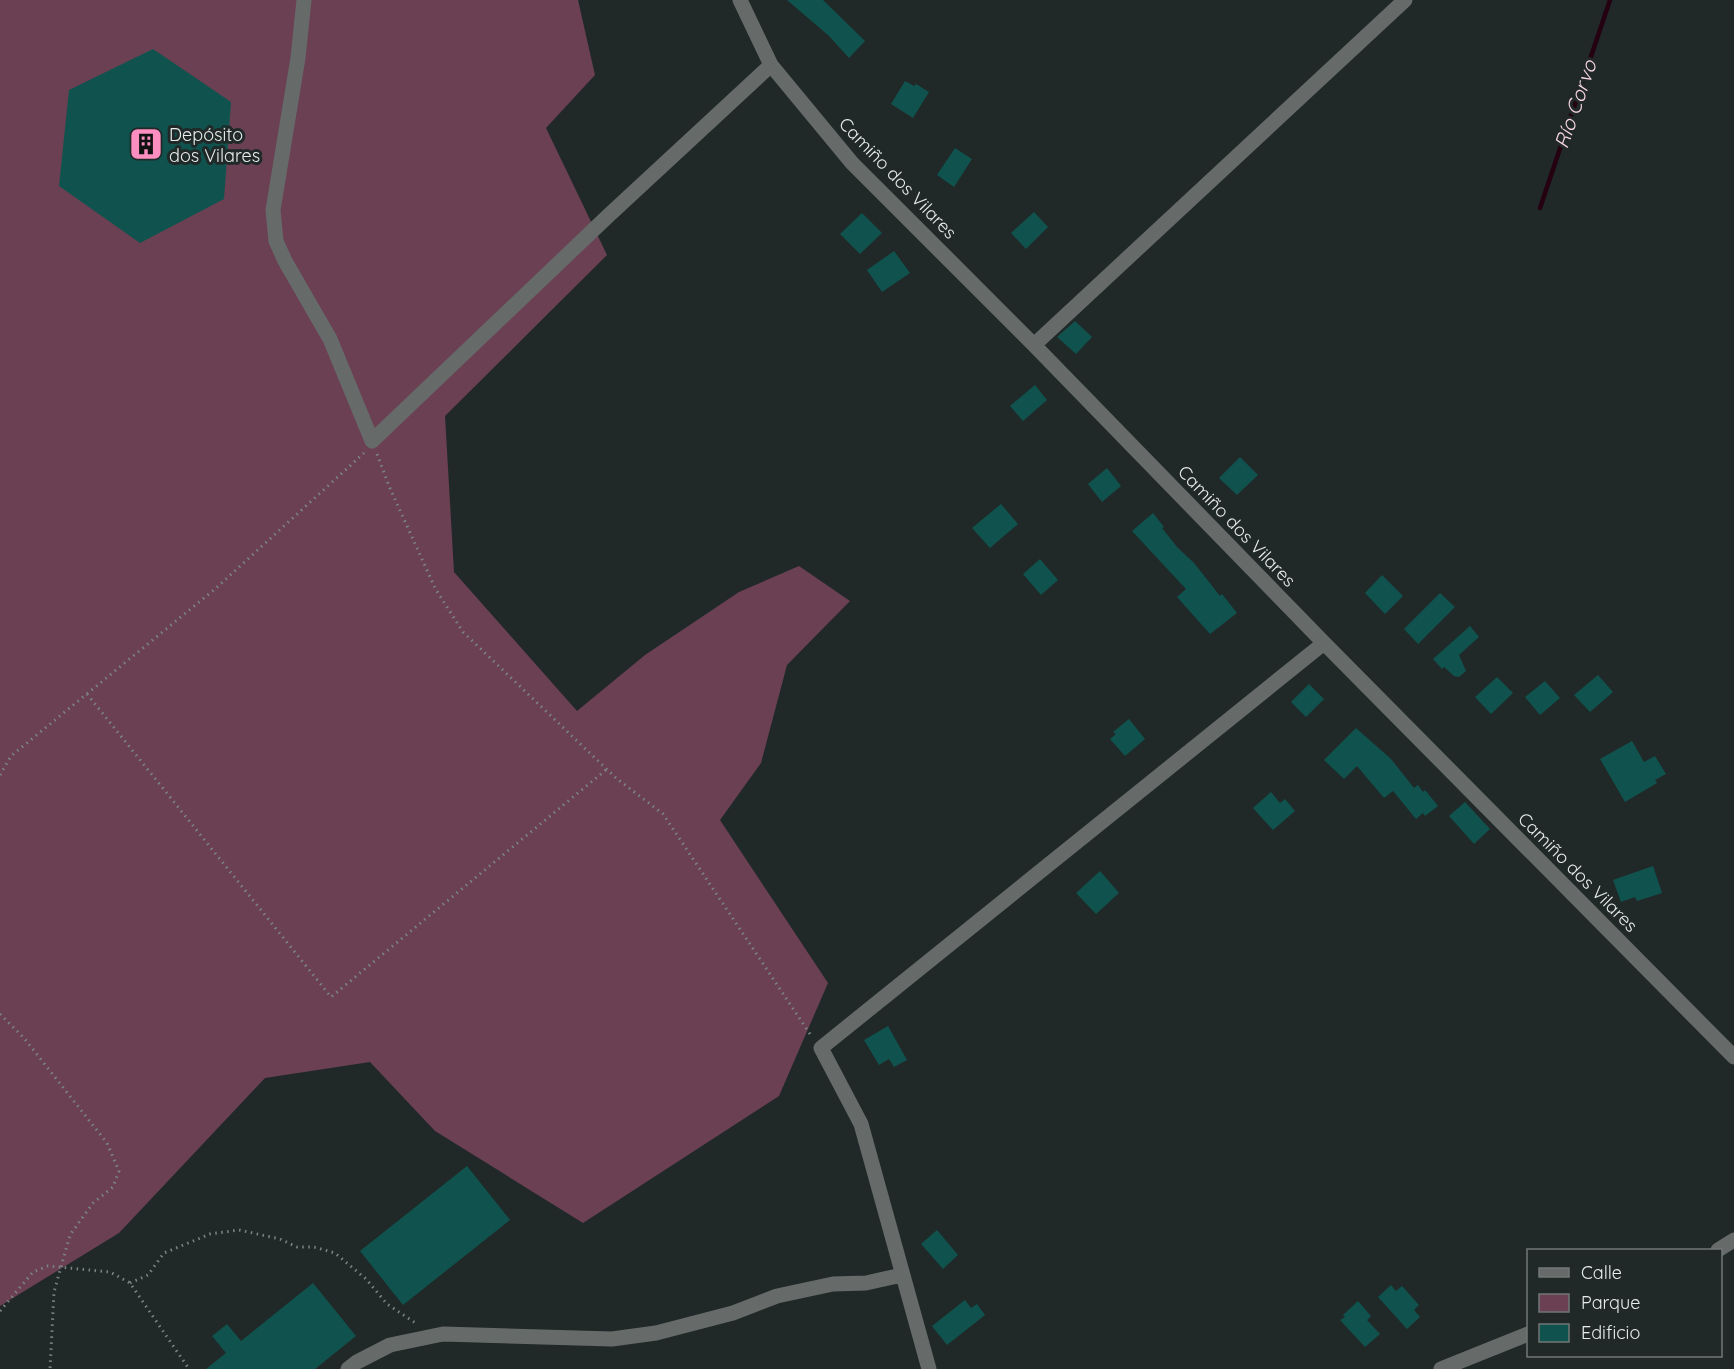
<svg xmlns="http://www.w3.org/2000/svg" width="1734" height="1369" viewBox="0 0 1734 1369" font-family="Quicksand,sans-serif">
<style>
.green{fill:#6a4052}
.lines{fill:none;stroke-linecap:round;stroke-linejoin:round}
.stream{stroke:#240010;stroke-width:4.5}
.building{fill:#10534e}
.path{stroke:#7c8483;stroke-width:3;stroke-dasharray:1.5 4.5;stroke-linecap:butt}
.minor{stroke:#666b6a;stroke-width:15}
.labels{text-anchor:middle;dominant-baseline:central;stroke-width:6;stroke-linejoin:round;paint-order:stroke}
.poi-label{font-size:18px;fill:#e7edec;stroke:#202928;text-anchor:start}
.street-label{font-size:18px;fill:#e7edec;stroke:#202928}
.water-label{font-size:20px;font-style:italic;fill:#fcd8e6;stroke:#202928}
</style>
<rect width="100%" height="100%" fill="#202928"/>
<path class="green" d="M0 0H578L595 75 546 128 607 255 445 416 454 572 577 711 645 655 739 592 799 566 850 601 787 665 761 763 720 820 828 983 779 1096 583 1223 435 1131 370 1062 265 1078 119 1233 0 1306Z"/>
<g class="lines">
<path class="stream" d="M1540 208 1610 0"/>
</g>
<path class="building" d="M787 0H823L865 41 849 58 829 36Z
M153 49 231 102 224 199 140 243 59 186 69 90Z
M905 81 914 86 916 84 929 92 913 118 891 104Z
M955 148 972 159 954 187 937 175Z
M1034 212 1048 227 1026 249 1011 233Z
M862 213 882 233 860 254 840 234Z
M894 251 910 273 882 292 867 270Z
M1075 321 1092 337 1076 354 1057 337Z
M1035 385 1047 400 1023 421 1010 406Z
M1240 457 1258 475 1237 495 1219 478Z
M1107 468 1121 486 1102 502 1088 484Z
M1001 504 1018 524 990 548 972 528Z
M1153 513 1164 527 1162 528 1177 547 1194 563 1220 596 1222 594 1237 613 1210 634 1177 597 1186 589 1132 531Z
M1040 559 1058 580 1041 595 1023 574Z
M1382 575 1403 596 1385 614 1365 593Z
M1440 593 1455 607 1418 644 1404 629Z
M1470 626 1479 637 1459 655 1466 671 1459 677 1454 676 1444 667 1442 669 1433 659Z
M1598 675 1613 692 1590 712 1574 695Z
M1497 677 1513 693 1491 714 1475 697Z
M1545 681 1560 698 1540 715 1525 697Z
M1309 684 1324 699 1306 717 1291 702Z
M1129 719 1145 739 1125 756 1110 739 1116 734 1113 732Z
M1356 728 1391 759 1414 788 1418 785 1423 792 1425 790 1438 806 1425 816 1423 813 1416 819 1393 791 1384 798 1357 766 1344 779 1324 760Z
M1632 741 1644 762 1655 756 1666 774 1655 780 1657 783 1625 802 1600 759Z
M1271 792 1280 803 1285 799 1295 811 1273 830 1253 808Z
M1465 802 1490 829 1474 844 1449 816Z
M1653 866 1662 893 1637 901 1635 897 1621 902 1613 880Z
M1100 871 1119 893 1096 914 1076 893Z
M888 1026 907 1060 894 1067 889 1059 879 1065 864 1040Z
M467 1166 510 1220 403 1305 360 1251Z
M937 1230 958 1255 943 1269 921 1244Z
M313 1283 356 1336 315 1369H206L226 1353 212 1336 227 1324 241 1341Z
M1391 1285 1396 1291 1402 1286 1419 1305 1414 1310 1420 1317 1407 1329 1378 1297Z
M965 1300 971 1308 977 1304 985 1315 947 1345 932 1326Z
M1358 1301 1371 1316 1367 1320 1380 1334 1365 1347 1340 1320 1345 1317 1343 1315Z"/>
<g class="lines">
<path class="path" d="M377 454 389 486 435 588 463 632 616 778 663 814 812 1037
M87 694 331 997 607 769
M0 775 11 756 215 589 364 453
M0 1014 24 1038 107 1143 119 1171 113 1187 93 1203 70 1235 54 1292 50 1369
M130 1283 148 1275 164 1253 210 1234 239 1230 280 1239 297 1247H314L335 1253 366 1279 387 1304 417 1324
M0 1311 33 1272 48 1266 110 1272 130 1283 189 1369"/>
<path class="minor" d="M304 0 298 58 273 210 276 241 285 261 330 339 372 441 608 216 771 65
M740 0 771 65 852 163 1034 345 1324 643 1734 1057
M1034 345 1405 0
M1718 1250 1734 1240
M348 1369 357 1362 390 1345 443 1334 612 1339 656 1333 733 1313 777 1296 833 1284 866 1283 902 1275
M929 1369 861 1124 821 1048 1324 643
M1441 1369 1528 1334"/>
</g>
<defs>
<g id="building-square" transform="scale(1.725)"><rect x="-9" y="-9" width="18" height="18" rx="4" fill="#fd8ec0" stroke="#202928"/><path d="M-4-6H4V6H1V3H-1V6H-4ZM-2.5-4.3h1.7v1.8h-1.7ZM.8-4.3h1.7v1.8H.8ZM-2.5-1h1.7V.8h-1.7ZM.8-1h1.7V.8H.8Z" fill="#111"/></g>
</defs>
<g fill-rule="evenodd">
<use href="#building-square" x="146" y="144"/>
</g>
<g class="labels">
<g class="poi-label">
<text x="169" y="134">Depósito<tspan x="169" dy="21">dos Vilares</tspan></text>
</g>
<g class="street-label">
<text transform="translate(898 178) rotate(46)">Camiño dos Vilares</text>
<text transform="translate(1237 526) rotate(46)">Camiño dos Vilares</text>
<text transform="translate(1578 872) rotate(45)">Camiño dos Vilares</text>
</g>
<g class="water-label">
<text transform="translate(1575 104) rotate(-71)">Río Corvo</text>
</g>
</g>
<rect x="1527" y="1249" width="195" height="108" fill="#202928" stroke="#707776" stroke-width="1.5"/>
<rect x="1539" y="1268" width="30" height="9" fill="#666b6a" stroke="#707776" stroke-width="1.5"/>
<text x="1581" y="1279" font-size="18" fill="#e7edec">Calle</text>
<rect x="1539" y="1294" width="30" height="18" fill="#6a4052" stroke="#707776" stroke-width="1.5"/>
<text x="1581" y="1309" font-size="18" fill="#e7edec">Parque</text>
<rect x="1539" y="1324" width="30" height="18" fill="#10534e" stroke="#707776" stroke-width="1.5"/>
<text x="1581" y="1339" font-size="18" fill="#e7edec">Edificio</text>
</svg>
